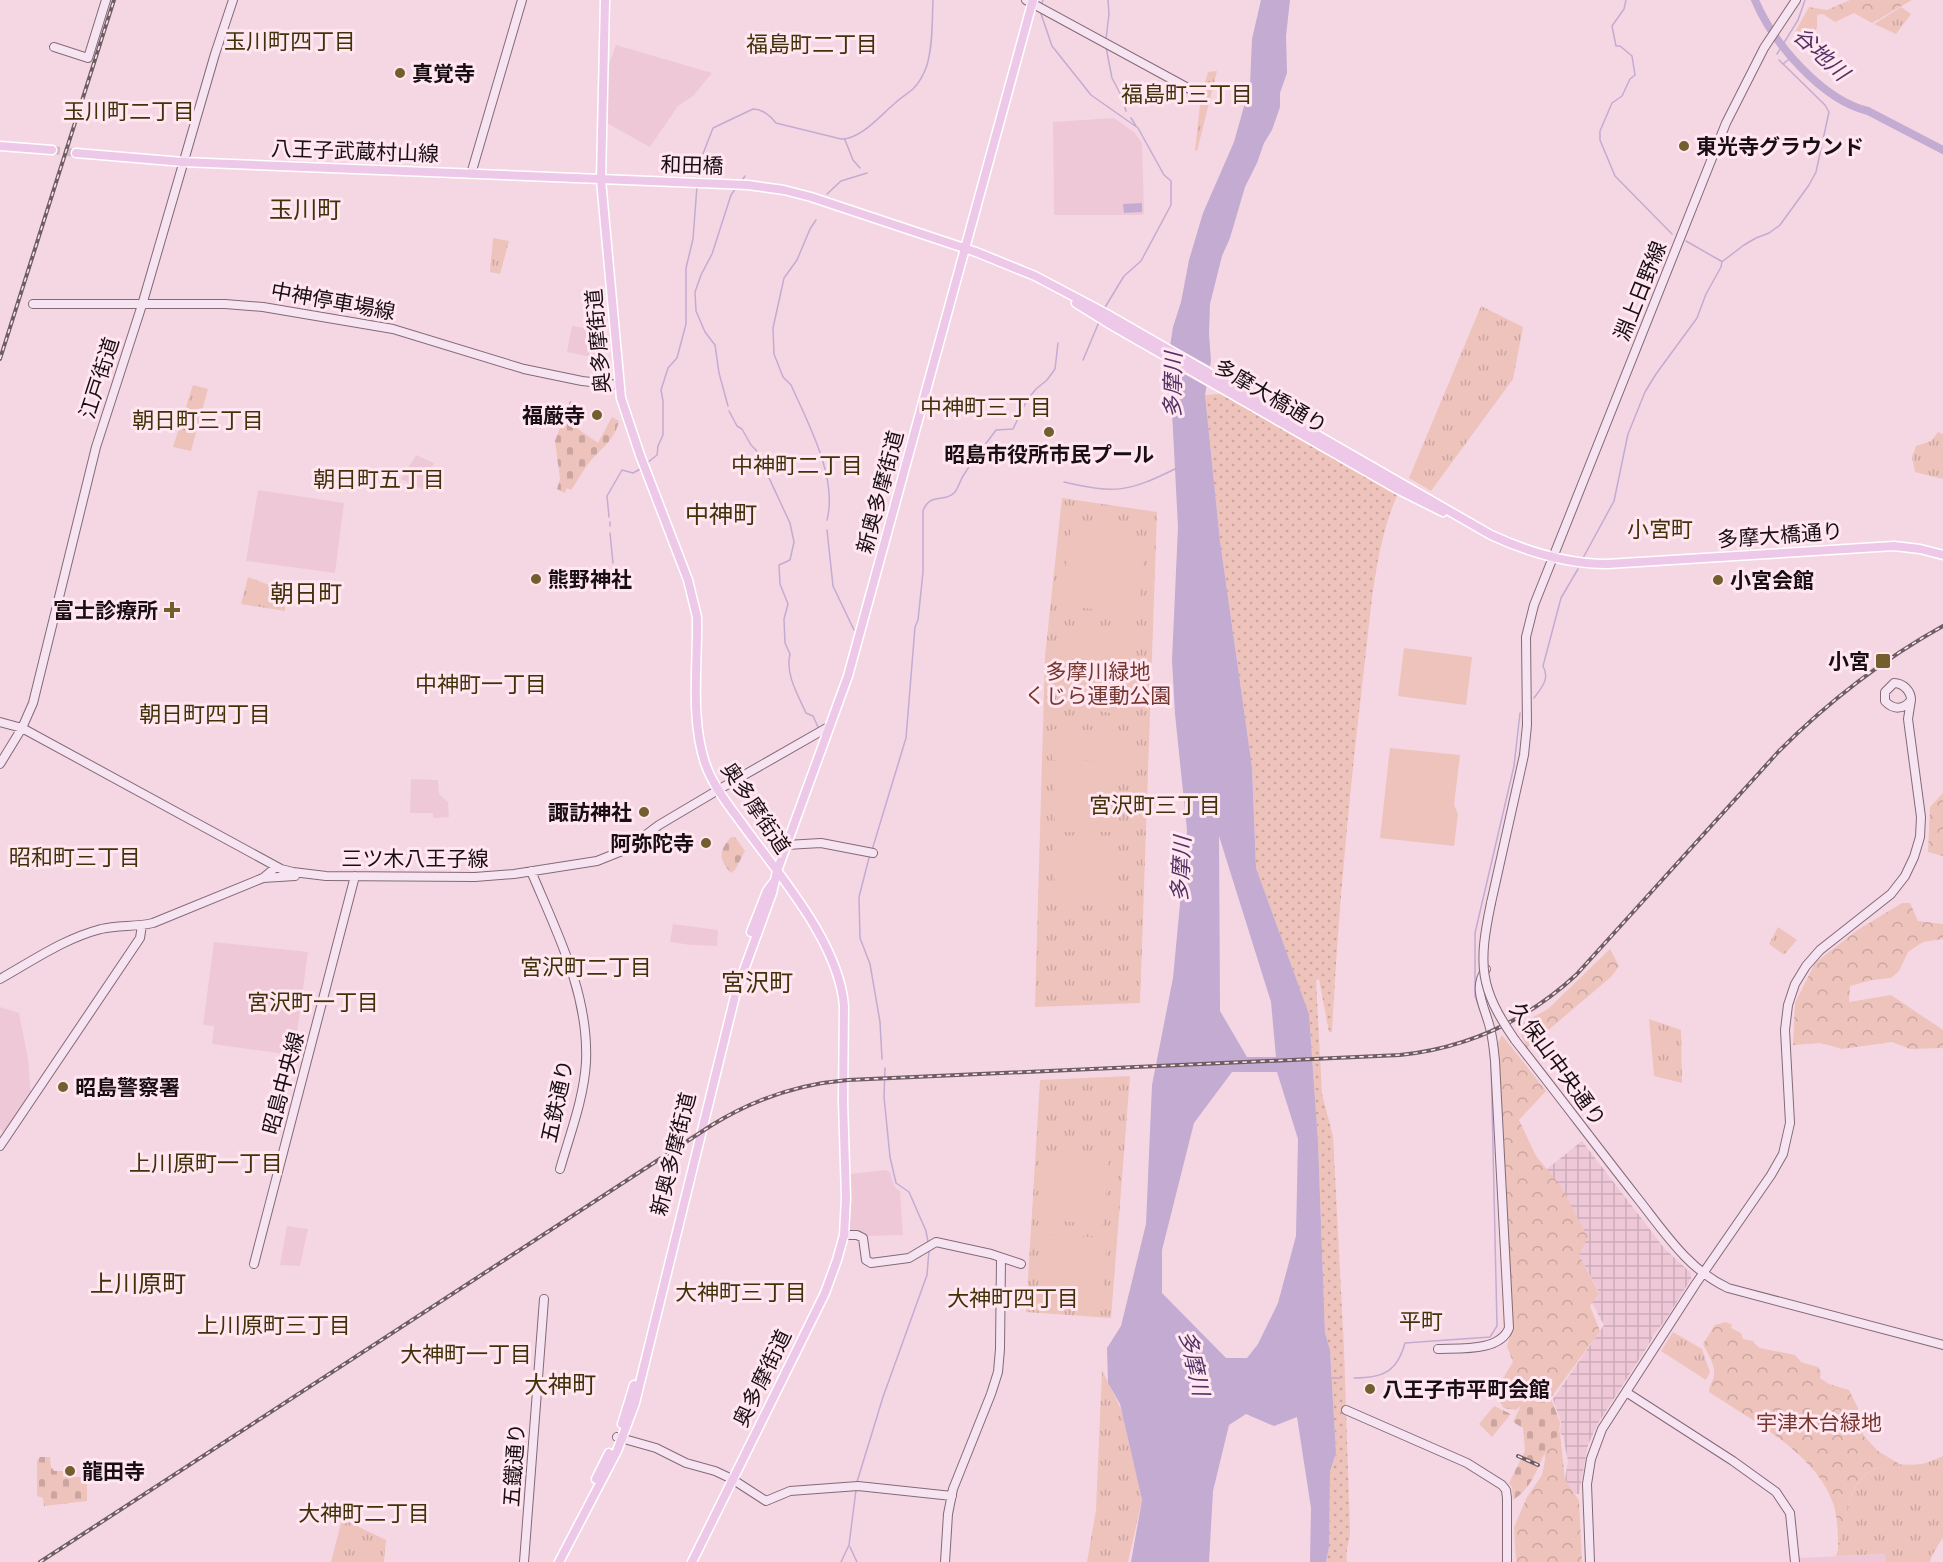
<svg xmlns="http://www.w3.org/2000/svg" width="1943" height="1562" viewBox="0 0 1943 1562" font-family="Arial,'Noto Sans JP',sans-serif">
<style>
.built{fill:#efc8d8}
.industrial{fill:url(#industrial-grid)}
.grass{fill:url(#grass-dots)}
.forest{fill:url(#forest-crowns)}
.cemetery{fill:url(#cemetery-stones)}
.park{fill:url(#park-tufts)}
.pitch{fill:#edc3bc}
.water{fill:#c3abd2;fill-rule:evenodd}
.pier{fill:#f5d7e3}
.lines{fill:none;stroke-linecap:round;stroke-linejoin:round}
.stream{stroke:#c3abd2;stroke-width:1.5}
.river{stroke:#c3abd2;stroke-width:8}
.primary-tunnel{stroke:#d4b9c4;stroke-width:8;stroke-dasharray:8 4;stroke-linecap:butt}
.secondary-casing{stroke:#846a75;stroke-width:10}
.primary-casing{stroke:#fff;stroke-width:11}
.secondary{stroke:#f6e4f3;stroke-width:8}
.primary{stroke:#edc8e8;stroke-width:8}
.rail-casing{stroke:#6f5d64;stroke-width:4}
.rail{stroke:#ffe6f0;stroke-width:1.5;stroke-dasharray:4.5;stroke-linecap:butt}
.secondary-bridge-casing{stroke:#846a75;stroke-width:10;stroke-linecap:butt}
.secondary-bridge{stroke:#f6e4f3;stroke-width:8}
.poi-dot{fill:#735e2d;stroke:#ffe6f0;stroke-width:2}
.labels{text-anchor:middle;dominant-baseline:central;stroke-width:6;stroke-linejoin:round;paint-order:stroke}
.poi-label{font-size:21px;font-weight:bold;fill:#190f13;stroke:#ffe6f0;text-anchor:start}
.street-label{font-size:21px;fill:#190f13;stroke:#ffe6f0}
.park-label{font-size:21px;fill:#75362e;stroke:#ffe6f0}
.neighbourhood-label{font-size:22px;fill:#423209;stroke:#ffe6f0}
.water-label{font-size:22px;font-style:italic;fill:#533365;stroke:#ffe6f0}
.quarter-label{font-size:24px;fill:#423209;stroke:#ffe6f0}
</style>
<defs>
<pattern id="industrial-grid" width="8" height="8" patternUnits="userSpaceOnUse" patternTransform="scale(1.5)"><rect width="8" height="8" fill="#efc8d8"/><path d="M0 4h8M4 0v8" fill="none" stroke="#ccabb8"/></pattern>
<pattern id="grass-dots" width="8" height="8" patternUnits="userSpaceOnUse" patternTransform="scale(1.5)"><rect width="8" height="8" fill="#edc3bc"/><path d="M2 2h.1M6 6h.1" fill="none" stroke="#cba6a1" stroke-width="1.8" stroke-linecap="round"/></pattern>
<pattern id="forest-crowns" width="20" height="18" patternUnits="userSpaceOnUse" patternTransform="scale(1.5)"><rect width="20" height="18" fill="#edc3bc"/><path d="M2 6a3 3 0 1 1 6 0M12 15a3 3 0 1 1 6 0" fill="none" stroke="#cba6a1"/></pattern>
<pattern id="cemetery-stones" width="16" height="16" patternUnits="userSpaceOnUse" patternTransform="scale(1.5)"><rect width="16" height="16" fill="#edc3bc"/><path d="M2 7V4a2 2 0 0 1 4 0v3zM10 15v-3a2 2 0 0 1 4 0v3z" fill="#cba6a1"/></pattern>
<pattern id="park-tufts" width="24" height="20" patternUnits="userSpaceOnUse" patternTransform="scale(1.5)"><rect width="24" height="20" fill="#edc3bc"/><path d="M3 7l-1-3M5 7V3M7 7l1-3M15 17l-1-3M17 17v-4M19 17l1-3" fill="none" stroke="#cba6a1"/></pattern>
</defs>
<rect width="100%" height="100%" fill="#f5d7e3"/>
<path class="built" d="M616 45 712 73 693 96 678 106 650 147 605 122 608 67Z
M1114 118 1134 132 1142 143 1144 213 1142 215H1054L1053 122Z
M572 326 592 329 596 358 567 352Z
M416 455 434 463 424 490 401 479Z
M258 490 344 503 335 573 246 561Z
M411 779 438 780 439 794 448 802 449 817 433 818V813H410Z
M673 924 718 930 717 946 691 945 670 942Z
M214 942 308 952 294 1055 212 1044 214 1026 203 1025Z
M0 1007 19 1013 28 1059 31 1097 5 1133 0 1129Z
M886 1170 890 1172 894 1186 900 1191 903 1235 866 1236 864 1232H848L851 1202 850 1174Z
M287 1226 308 1229 300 1266 280 1265Z
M1886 1554V1562H1798V1558Z"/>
<path class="industrial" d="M1582 1141 1665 1249 1691 1273V1279L1665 1321 1654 1334 1651 1341 1597 1425 1588 1445 1579 1494 1574 1493 1565 1480 1568 1461 1563 1437 1560 1432 1561 1422 1553 1399 1604 1325 1591 1301 1599 1292 1579 1255 1542 1173Z"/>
<path class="grass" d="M1230 393 1399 491C1373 548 1371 616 1363 678 1349 796 1338 914 1332 1032H1329L1319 979 1316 980 1322 1094 1333 1136 1344 1349 1350 1530C1350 1542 1345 1550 1347 1562H1326L1329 1547 1330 1471 1336 1453 1330 1350 1325 1333 1318 1142 1309 1014 1256 868 1252 767 1220 541 1205 395Z"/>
<path class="forest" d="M1850 0H1912L1872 23 1854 13 1835 22 1823 14 1817 15V28L1809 39H1804L1795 32 1809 7 1827 10Z
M1943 793V856L1928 852 1930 807Z
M1902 903H1910L1918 921 1943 924V939L1923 942 1908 952 1899 971 1891 978 1872 980 1850 986 1849 1002 1891 995 1943 1030V1048L1910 1049 1892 1042 1842 1049 1821 1043 1793 1045 1795 1003 1815 963 1856 931Z
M1610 949 1619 966 1611 977 1527 1048 1517 1026 1548 1009Z
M1502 1035 1546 1091 1519 1120 1536 1156 1560 1185 1588 1237 1579 1255 1599 1293 1590 1306 1600 1331 1550 1399 1530 1398 1516 1410 1504 1408 1497 1398 1500 1383 1513 1362 1507 1346 1512 1329 1497 1044Z
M1726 1322 1732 1325 1731 1328 1741 1333 1743 1339 1753 1341 1756 1345 1760 1348 1795 1355 1801 1362 1818 1367 1821 1372 1820 1378 1829 1384 1849 1390 1858 1408 1859 1425 1864 1436 1878 1451 1901 1465C1895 1465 1888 1465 1883 1466 1842 1476 1849 1522 1838 1552 1838 1536 1838 1520 1834 1506 1818 1454 1751 1420 1709 1392 1709 1384 1715 1380 1714 1372 1714 1363 1707 1352 1703 1344L1715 1325Z
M1560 1432 1565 1480 1579 1500 1582 1562H1516L1514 1527 1527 1497 1542 1475 1545 1460 1544 1439Z"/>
<path class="cemetery" d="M570 401 578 405 571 424 598 443 612 417 619 421C616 436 606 445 596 455 586 464 579 479 571 490L567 488 565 493 557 489 560 479 555 441Z
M731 837H735L745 851 735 870 731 873C718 859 719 851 731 837Z
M1528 1391 1550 1396 1560 1422 1559 1437 1553 1438C1537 1462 1538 1483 1513 1500L1512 1487 1509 1483 1525 1451 1523 1428 1513 1422Z
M1494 1406 1511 1414 1492 1437 1479 1424Z
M40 1457H50L51 1467 54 1471H63V1477H87V1501L44 1506 43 1498 37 1496V1461Z"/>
<path class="park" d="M1901 7 1911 14 1896 34 1874 24Z
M1217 71 1197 151 1195 150 1201 96 1208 72Z
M493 238 509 241 500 274 490 272Z
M1481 306 1523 327 1513 379 1431 491 1409 478Z
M193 385 208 389 191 451 173 447Z
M1938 432 1943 434V479L1915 472 1912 457 1916 446 1931 441Z
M1062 498 1157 512 1140 1003 1035 1007 1045 656Z
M248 577 285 591V611L241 604Z
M1778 927 1797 940 1784 955 1769 944Z
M1649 1019 1681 1030 1682 1083 1654 1076Z
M1130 1076 1111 1318 1026 1312 1040 1080Z
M1673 1332 1702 1349 1710 1372 1706 1380 1661 1351Z
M1102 1370 1121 1409 1142 1500 1128 1562H1087L1096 1510Z
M1943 1456V1538C1939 1543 1931 1556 1930 1562H1886L1885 1554 1836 1556C1848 1525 1843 1475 1883 1466 1895 1463 1909 1466 1921 1464 1928 1463 1936 1459 1943 1456Z
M342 1519 386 1540 384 1562H331Z"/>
<path class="pitch" d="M1072 518 1137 533 1135 556 1143 559 1139 615 1061 605Z
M1062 626 1137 630 1125 716 1058 703Z
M1404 648 1472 657 1466 705 1398 696Z
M1052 729 1129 731V761L1052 760Z
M1390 748 1460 755 1454 805 1458 814 1454 846 1380 838Z
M1054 765H1118L1119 832H1055Z
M1054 837H1118V905H1055Z
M1045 1152 1109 1158 1103 1225 1040 1219Z
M1043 1234 1107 1238 1102 1305 1039 1301Z"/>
<path class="water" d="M1261 0H1290L1286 36 1287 73 1280 93V107L1272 130 1264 143 1257 163 1245 187 1230 238 1222 256 1210 304 1209 334 1211 361 1205 395 1220 541 1252 767 1256 868 1309 1014 1318 1142 1325 1333 1330 1350 1336 1453 1330 1471 1329 1547 1326 1562H1310L1311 1508 1297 1417 1274 1426 1246 1414 1229 1425 1213 1491 1209 1562H1131L1142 1500 1120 1404 1108 1383 1107 1348 1121 1326 1146 1224 1152 1085 1173 978 1187 830 1175 714 1172 660 1178 527 1169 353 1173 327 1181 302 1189 260 1203 213 1234 142 1250 85 1252 39ZM1219 836 1271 1002 1276 1057H1247L1220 1011ZM1232 1072H1277L1298 1139 1296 1236 1278 1303 1258 1344 1247 1358H1226L1162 1293V1250L1194 1123Z
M1142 203V212L1124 213 1123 204Z"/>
<path class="pier" d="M1168 343 1213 368 1209 388 1167 364Z"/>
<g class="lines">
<path class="stream" d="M1626 0 1624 9 1612 26 1616 46H1620L1632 56 1635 75 1630 79 1622 96 1612 103 1600 131V140L1615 176 1672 234
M1041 6 1043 0
M1040 11 1052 46 1091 95 1138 128 1164 175 1171 181V205L1141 261 1124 276 1104 309
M1106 39 1109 14 1108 0
M1106 47 1112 78 1122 97 1126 111
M1777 54 1798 20 1805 0
M1783 64 1793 56
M1131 118 1136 126
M845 140 853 160 860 168
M697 179 699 164 713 128 753 109C762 109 771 116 776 123L841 139C860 140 881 115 894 104 900 98 907 94 913 89 919 83 924 74 927 65 933 45 932 21 933 0
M741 182 745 176
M827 194 841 181 867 173
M816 220 810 229 797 260 784 278 773 328 774 354 783 377 791 385C808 423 838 478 827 520
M1686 241 1721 261
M1723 261 1744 245 1756 238 1769 233 1780 225 1809 185 1816 172 1829 112 1825 105 1779 60
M1083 360 1099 322
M728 406 719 373 715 345 705 332 696 311 695 292 701 275 712 254 731 195 736 188
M729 411 737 426 742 429 751 445 756 450 790 523 794 542 790 560 779 565 780 584 788 604 784 619 785 643 790 654C785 674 798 695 806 713L813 716 818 727
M647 463 657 455 658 446 663 435V401L661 390 668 368 677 358 686 324V268L693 239 697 186
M1064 482C1116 494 1128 492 1175 469
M609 517 607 496 622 470 633 473 642 468
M610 522V526
M827 530 833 586 854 630
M610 533 613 563
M1583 558 1614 501 1628 434 1645 392 1656 374 1697 318 1706 294 1721 267 1722 261
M1534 698C1542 687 1550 679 1543 666L1561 598 1578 569
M872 850 906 738 915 627 918 620 923 572V511C930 492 944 503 954 493 959 488 960 479 965 473 974 458 986 444 996 430L1013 429 1027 400 1036 389 1047 380 1055 369 1058 343
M870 854 859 897 860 938 870 964 880 1022 882 1059
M1485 1024 1475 996V933L1514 766 1520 713
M885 1068 884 1097 890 1157 896 1183 909 1192 926 1231 928 1242
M1332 1378H1340
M1354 1378C1383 1378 1397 1372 1405 1343L1490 1337 1497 1326 1491 1058
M857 1482 883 1397 927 1275 929 1250
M850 1547 857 1562
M841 1562 849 1545 856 1490"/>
<path class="river" d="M1755 0C1773 43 1822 100 1868 111L1943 150"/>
<path class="primary-tunnel" d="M52 150 76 153"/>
<g class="secondary-casing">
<path id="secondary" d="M1026 0 1199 94
M54 47 88 58 106 0
M471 174 522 0
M33 304H225L263 307 393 329 524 369 582 381 619 385
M1894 683C1903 683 1911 691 1911 700 1904 710 1893 710 1885 701V692Z
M0 722 22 728 281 869 293 872 326 876 475 877 514 874 597 861 627 849 659 825 718 790 830 726
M0 764 22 728 33 703 96 447 142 305 215 54 233 0
M786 845 821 843 873 853
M531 871C557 933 589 994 586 1062 584 1098 570 1134 560 1169
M263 878 295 876
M1491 903 1524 755 1527 725 1526 637 1534 605 1726 123 1764 48 1796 0
M0 979C34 960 63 939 101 929 118 925 136 927 153 923L263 878 276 867
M1515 1040C1556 1092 1595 1144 1635 1195 1663 1230 1687 1269 1728 1288L1943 1345
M0 1146 140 938 142 925
M844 1235H857L863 1238 866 1260 871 1263 909 1258 936 1242 991 1254 1021 1264
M254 1264 355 876
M1438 1349C1459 1348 1500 1352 1509 1328L1495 1061C1494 1050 1493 1039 1490 1028 1485 1007 1472 989 1486 969
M1626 1392 1733 1461 1776 1492 1790 1513 1795 1562
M1346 1410 1467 1463 1502 1485 1506 1490 1507 1498V1562
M617 1437 656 1448 686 1463 715 1471 732 1479 766 1501 790 1491 858 1486 952 1496
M524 1562 544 1299
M945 1562 948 1514 953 1489 991 1394 998 1372 1000 1349 1001 1258
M1590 1562 1587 1484 1591 1459 1602 1429 1695 1285 1771 1175 1783 1154 1790 1123 1785 1030 1788 1005 1795 984 1806 966 1820 950 1891 894 1905 876 1914 857 1920 837 1921 817 1908 719 1911 700"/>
</g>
<g class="primary-casing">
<path id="primary" d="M605 0 601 180 621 398 640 455 688 580 697 617C698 665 690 717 705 763 713 786 729 806 743 825 780 876 839 943 844 1006L843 1101 846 1198 844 1235 837 1260 825 1293 692 1562
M0 146 52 150
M76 153 183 162 748 185 784 190 811 197 976 252 1035 276 1105 313 1491 535C1528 552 1566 564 1607 564L1894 546 1920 549 1943 555
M1076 303 1113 326 1397 489 1443 512
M751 932 767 891 773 883
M622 1424 634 1385
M596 1479 609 1453
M559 1562 617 1451 635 1403 736 992 772 893 777 871 848 676 1033 0"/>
</g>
<use href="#secondary" class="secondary"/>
<use href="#primary" class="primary"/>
<g class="rail-casing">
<path id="rail" d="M0 359 114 0
M1518 1456 1538 1465
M40 1562 712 1125C754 1099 799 1084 848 1080L1400 1055C1468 1048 1526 1021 1576 975L1779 751C1829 701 1882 660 1943 626"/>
</g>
<use href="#rail" class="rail"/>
<g class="secondary-bridge-casing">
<path id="secondary-bridge" d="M1491 903C1478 965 1479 988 1515 1040"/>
</g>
<use href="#secondary-bridge" class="secondary-bridge"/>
</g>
<g class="poi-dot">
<circle cx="400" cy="73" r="6"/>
<circle cx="1684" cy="146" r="6"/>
<circle cx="597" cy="415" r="6"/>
<circle cx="1049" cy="432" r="6"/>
<circle cx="536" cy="579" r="6"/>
<circle cx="1718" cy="580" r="6"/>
<path d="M169 601h6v6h6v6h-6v6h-6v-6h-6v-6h6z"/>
<rect x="1875" y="653" width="16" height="16" rx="3"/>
<circle cx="644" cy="812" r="6"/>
<circle cx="706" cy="843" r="6"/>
<circle cx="63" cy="1087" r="6"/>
<circle cx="1370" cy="1389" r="6"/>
<circle cx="70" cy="1471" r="6"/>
</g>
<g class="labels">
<g class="poi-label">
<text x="412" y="73">真覚寺</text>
<text x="1696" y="146">東光寺グラウンド</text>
<text x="585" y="415" text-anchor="end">福厳寺</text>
<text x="1049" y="454" text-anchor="middle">昭島市役所市民プール</text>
<text x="548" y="579">熊野神社</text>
<text x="1730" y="580">小宮会館</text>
<text x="158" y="610" text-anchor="end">富士診療所</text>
<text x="1870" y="661" text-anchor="end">小宮</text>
<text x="632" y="812" text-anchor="end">諏訪神社</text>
<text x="694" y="843" text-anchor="end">阿弥陀寺</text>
<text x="75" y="1087">昭島警察署</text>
<text x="1382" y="1389">八王子市平町会館</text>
<text x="82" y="1471">龍田寺</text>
</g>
<g class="street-label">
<text transform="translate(355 151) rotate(2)">八王子武蔵村山線</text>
<text transform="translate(692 165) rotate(2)">和田橋</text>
<text transform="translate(1640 291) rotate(-68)">淵上日野線</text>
<text transform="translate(333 301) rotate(10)">中神停車場線</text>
<text transform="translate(598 341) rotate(-95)">奥多摩街道</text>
<text transform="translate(99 378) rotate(-72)">江戸街道</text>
<text transform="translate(1271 396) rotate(30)">多摩大橋通り</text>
<text transform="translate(880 492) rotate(-75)">新奥多摩街道</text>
<text transform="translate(1780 535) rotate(-4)">多摩大橋通り</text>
<text transform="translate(756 808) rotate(56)">奥多摩街道</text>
<text x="415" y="858">三ツ木八王子線</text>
<text transform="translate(1558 1064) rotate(54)">久保山中央通り</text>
<text transform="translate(283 1083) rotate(-75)">昭島中央線</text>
<text transform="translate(557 1101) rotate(-78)">五鉄通り</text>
<text transform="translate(673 1154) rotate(-76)">新奥多摩街道</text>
<text transform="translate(762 1378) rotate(-64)">奥多摩街道</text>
<text transform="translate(514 1465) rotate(-86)">五鐵通り</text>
</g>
<g class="park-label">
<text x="1098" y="671">多摩川緑地<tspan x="1098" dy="24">くじら運動公園</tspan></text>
<text x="1819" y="1422">宇津木台緑地</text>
</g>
<g class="neighbourhood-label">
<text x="290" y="41">玉川町四丁目</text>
<text x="812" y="44">福島町二丁目</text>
<text x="1187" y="94">福島町三丁目</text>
<text x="129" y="111">玉川町二丁目</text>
<text x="986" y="407">中神町三丁目</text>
<text x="198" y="420">朝日町三丁目</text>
<text x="797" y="465">中神町二丁目</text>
<text x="379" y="479">朝日町五丁目</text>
<text x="1660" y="529">小宮町</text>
<text x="481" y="684">中神町一丁目</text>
<text x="205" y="714">朝日町四丁目</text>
<text x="1155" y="805">宮沢町三丁目</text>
<text x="75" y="857">昭和町三丁目</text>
<text x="586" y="967">宮沢町二丁目</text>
<text x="313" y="1002">宮沢町一丁目</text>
<text x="206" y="1163">上川原町一丁目</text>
<text x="741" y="1292">大神町三丁目</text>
<text x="1013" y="1298">大神町四丁目</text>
<text x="1421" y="1321">平町</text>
<text x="274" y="1325">上川原町三丁目</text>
<text x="466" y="1354">大神町一丁目</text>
<text x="364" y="1513">大神町二丁目</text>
</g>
<g class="water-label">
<text transform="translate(1821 54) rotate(43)">谷地川</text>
<text transform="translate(1173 385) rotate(-89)">多摩川</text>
<text transform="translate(1181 869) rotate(-87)">多摩川</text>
<text transform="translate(1194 1363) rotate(77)">多摩川</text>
</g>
<g class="quarter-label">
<text x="305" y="209">玉川町</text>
<text x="721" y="514">中神町</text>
<text x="306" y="593">朝日町</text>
<text x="757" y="982">宮沢町</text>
<text x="138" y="1283">上川原町</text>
<text x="560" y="1384">大神町</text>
</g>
</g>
</svg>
